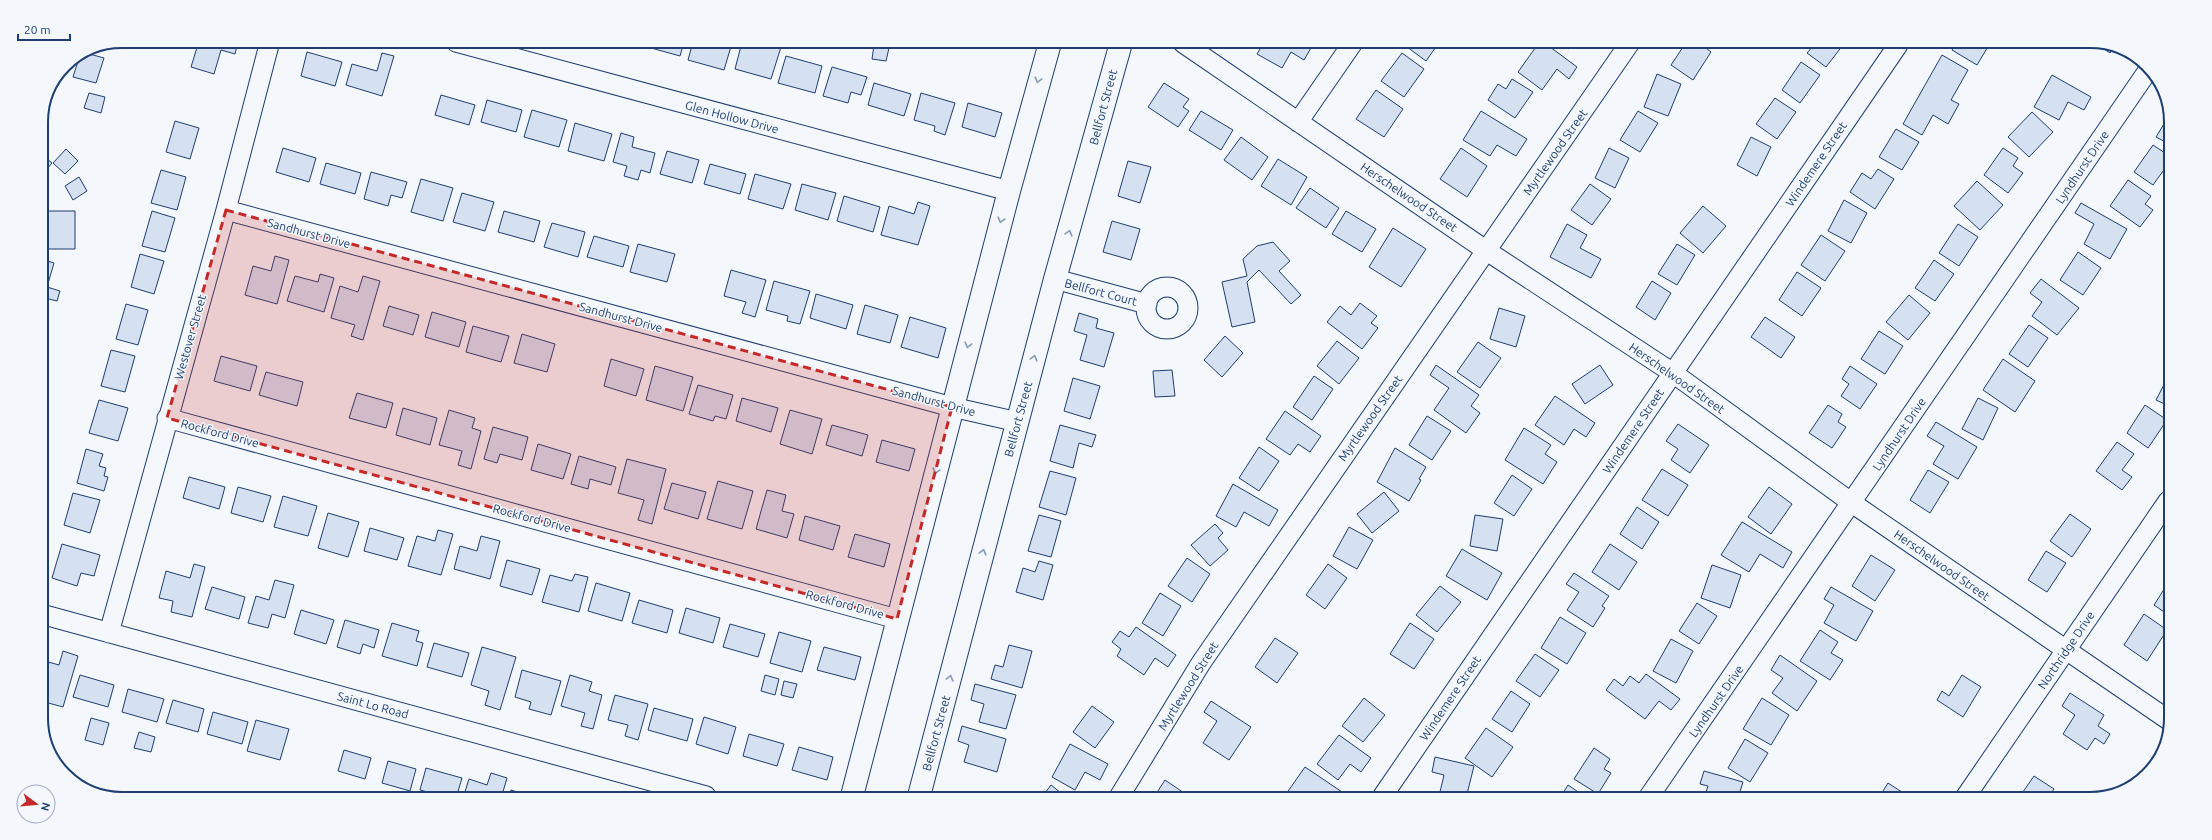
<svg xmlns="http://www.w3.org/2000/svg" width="2212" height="840" viewBox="0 0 2212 840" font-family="Ubuntu,sans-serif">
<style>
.building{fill:#d5e0f0;stroke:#1d3f73}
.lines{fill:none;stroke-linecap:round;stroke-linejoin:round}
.minor-casing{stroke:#1d3f73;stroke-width:21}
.major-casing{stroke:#1d3f73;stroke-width:24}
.minor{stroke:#f4f7fb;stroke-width:19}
.major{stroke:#f4f7fb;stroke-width:22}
.oneway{stroke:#889bb7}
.marked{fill:#c62828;fill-opacity:0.2;stroke:#c62828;stroke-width:3;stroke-dasharray:8 5;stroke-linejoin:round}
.labels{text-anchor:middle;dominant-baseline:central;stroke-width:3;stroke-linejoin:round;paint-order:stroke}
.street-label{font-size:12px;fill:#1d3f73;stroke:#f4f7fb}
.rim{fill:none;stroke:#1d3f73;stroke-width:2}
</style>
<rect width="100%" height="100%" fill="#f4f7fb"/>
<path class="building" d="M199 41H235L238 42 235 54 221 50 214 74 191 67Z
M645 42H684L680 56 644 46Z
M693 42 732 43 724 70 688 60Z
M742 42H766L781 47 771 79 735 69Z
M1263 44H1304L1311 48 1304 60 1291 52 1282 68 1257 54Z
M1410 44H1438L1426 61 1407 47Z
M1538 44H1546L1577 67 1569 79 1557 69 1542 90 1518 72Z
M1562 44H1572L1569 49Z
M1685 44H1701L1711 52 1693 80 1671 65Z
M874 45 889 48 886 61 872 59Z
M1814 45H1843L1826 67 1807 53Z
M1955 45H1989L1977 65 1952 50Z
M2098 45H2115L2110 53Z
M86 50V53L104 58 96 83 73 77 80 55Z
M307 52 342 62 335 86 301 76Z
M382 53 394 56 382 96 346 85 352 64 377 71Z
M1402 53 1424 69 1404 97 1381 81Z
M1942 55 1968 70 1951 100 1959 104 1948 124 1933 115 1922 135 1903 124Z
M786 56 822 66 815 93 778 83Z
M1801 62 1820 75 1800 103 1782 90Z
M832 67 867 77 861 95 851 92 848 103 823 96Z
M1657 74 1681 84 1668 116 1644 107Z
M2052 75 2091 97 2084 110 2068 102 2059 120 2034 107Z
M1512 79 1533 92 1515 118 1488 100 1498 84 1506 89Z
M874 83 911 94 904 116 868 105Z
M1164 83 1189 99 1183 107 1189 111 1178 127 1148 107Z
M1376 90 1403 109 1384 137 1356 119Z
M89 93 105 97 101 113 84 108Z
M921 93 955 103 945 135 934 131 935 126 914 120Z
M441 95 475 105 469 125 435 115Z
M1775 98 1796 112 1777 139 1756 124Z
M487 100 522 110 516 132 481 122Z
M968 103 1002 113 995 137 962 127Z
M532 110 567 120 559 147 524 137Z
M1201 111 1233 130 1221 150 1189 130Z
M1481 111 1527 139 1516 156 1497 145 1490 156 1463 140Z
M1638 111 1658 123 1640 152 1620 140Z
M2032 112 2053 132 2029 157 2008 137Z
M2170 114 2171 117V145L2156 137Z
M175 121 199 128 190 159 166 152Z
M575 123 612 134 604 161 568 151Z
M1896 129 1919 142 1902 170 1879 157Z
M621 133 634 137 632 147 655 153 650 173 641 170 638 180 624 176 627 166 613 162Z
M1241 137 1268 157 1252 180 1224 160Z
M1751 137 1771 147 1757 176 1737 165Z
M2153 145 2171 157V160L2153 185 2134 172Z
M283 148 316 158 309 182 276 172Z
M1461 148 1487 166 1467 197 1440 179Z
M1609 148 1629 158 1615 188 1595 178Z
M2003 148 2018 158 2013 166 2023 173 2008 193 1984 175Z
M66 149 78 161 65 174 53 163Z
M667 151 699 160 692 183 660 174Z
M41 154 52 163 41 176Z
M1278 159 1307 177 1291 205 1261 186Z
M1128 161 1151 167 1140 203 1118 196Z
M326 163 361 173 355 194 320 184Z
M710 164 746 174 740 194 704 184Z
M1878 169 1894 179 1875 209 1850 192 1862 173 1871 179Z
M161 170 186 177 177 210 151 203Z
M371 172 407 182 402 198 391 195 388 206 364 199Z
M755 174 791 184 783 209 748 199Z
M79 177 87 191 73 200 65 186Z
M421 179 453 188 443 221 411 212Z
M2128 180 2151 196 2145 204 2153 210 2140 227 2110 206Z
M1977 181 2003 205 1980 230 1954 206Z
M802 184 836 193 828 220 795 210Z
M1590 184 1611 199 1592 225 1571 210Z
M1310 188 1339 208 1326 228 1296 208Z
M462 193 494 202 485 231 453 222Z
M844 196 880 207 873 232 837 221Z
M1844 200 1867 213 1851 243 1828 231Z
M918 202 930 206 918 245 881 235 889 206 914 214Z
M2081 203 2127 229 2110 259 2084 244 2094 224 2075 213Z
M1703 206 1726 226 1703 253 1680 233Z
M41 211H75V249H41Z
M152 211 175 218 165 252 142 246Z
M504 211 540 221 534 242 498 232Z
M1346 211 1376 229 1362 252 1332 234Z
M1112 221 1140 229 1131 260 1103 252Z
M552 223 585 232 578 257 544 247Z
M1567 224 1587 235 1580 248 1601 259 1591 278 1550 257Z
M1958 224 1978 237 1959 266 1939 253Z
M1393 228 1426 249 1401 287 1369 267Z
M1821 235 1845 251 1825 281 1801 265Z
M594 236 629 246 623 267 587 257Z
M1273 242 1290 261 1279 271 1301 295 1291 304 1259 270 1247 282 1255 322 1232 327 1222 282 1247 276 1243 259 1257 246Z
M638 244 675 254 667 282 630 272Z
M1677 244 1695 255 1677 285 1658 274Z
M2078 252 2101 268 2083 295 2060 280Z
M140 254 164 261 154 294 131 287Z
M275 256 289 260 277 304 245 295 253 266 271 271Z
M41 259 54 263 47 287 60 291 57 301 41 297Z
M1934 260 1954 274 1935 301 1915 288Z
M731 270 766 280 755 317 742 313 746 302 724 296Z
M1797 272 1821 288 1802 316 1779 300Z
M320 274 334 278 324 312 287 301 295 276 318 282Z
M363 276 380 281 363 340 351 336 355 325 331 318 340 286 358 292Z
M2041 279 2079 308 2057 335 2032 316 2042 302 2030 293Z
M774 281 810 291 800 324 787 321 788 316 766 310Z
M1652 281 1671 293 1655 320 1636 307Z
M816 294 853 305 846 329 810 318Z
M1909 295 1930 313 1908 340 1886 322Z
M1360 303 1377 316 1371 323 1378 328 1362 349 1327 322 1340 306 1351 315Z
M126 304 148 310 138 345 116 339Z
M865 305 898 315 890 343 857 334Z
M389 306 419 315 413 335 383 326Z
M1499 308 1525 316 1516 347 1490 339Z
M432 312 466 322 459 347 425 337Z
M1079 313 1098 319 1096 328 1114 333 1104 367 1080 360 1087 335 1074 331Z
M910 317 946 328 938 358 901 347Z
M1765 317 1795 337 1781 358 1751 337Z
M2029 325 2048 338 2028 367 2009 354Z
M473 326 509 336 501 362 466 352Z
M1879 331 1903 346 1885 374 1861 359Z
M522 334 555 344 547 372 514 363Z
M1225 336 1243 353 1222 377 1204 360Z
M1337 341 1359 358 1339 384 1317 366Z
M1478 342 1501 358 1480 388 1457 372Z
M111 350 135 356 125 392 101 386Z
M221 356 257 366 250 391 214 381Z
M611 359 644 369 636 396 604 386Z
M2003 359 2035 381 2015 412 1983 390Z
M1436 365 1479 395 1471 406 1480 413 1466 433 1434 410 1449 388 1430 375Z
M1600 365 1613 385 1585 404 1572 384Z
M655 366 693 377 683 411 646 400Z
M1850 366 1877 384 1860 409 1841 396 1849 384 1842 379Z
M1172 370 1175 396 1155 397 1153 371Z
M266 372 303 382 297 406 259 395Z
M2169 375V406L2156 400Z
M1314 376 1333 389 1312 420 1293 407Z
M1073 378 1100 386 1090 419 1064 411Z
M698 385 733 395 726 419 715 416 713 421 689 414Z
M357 393 393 403 386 428 349 418Z
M1555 396 1595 423 1586 437 1574 429 1564 445 1535 425Z
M742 398 778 408 771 432 736 421Z
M1978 398 1998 408 1983 440 1962 429Z
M99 400 128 408 118 441 89 433Z
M1828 405 1842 414 1838 422 1846 427 1832 448 1809 433Z
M2145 405 2167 420 2148 448 2127 433Z
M403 408 437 418 430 445 396 435Z
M449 410 475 418 472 428 481 431 471 469 458 465 462 451 439 445Z
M790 410 822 419 812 454 780 444Z
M1285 411 1321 436 1310 452 1298 444 1290 455 1266 439Z
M1427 416 1451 431 1432 460 1409 445Z
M1936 422 1977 447 1958 479 1933 464 1944 446 1927 436Z
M1678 424 1709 445 1690 473 1671 460 1678 449 1666 441Z
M832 425 868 435 862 456 826 445Z
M1060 425 1096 435 1092 447 1079 443 1073 468 1050 461Z
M493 427 528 437 522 460 500 454 497 463 484 459Z
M1524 428 1551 445 1545 454 1557 462 1543 484 1505 460Z
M882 440 915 449 909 471 876 462Z
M2117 442 2134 454 2122 470 2132 477 2122 490 2096 471Z
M538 444 571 454 563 479 531 470Z
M1259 447 1279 461 1259 491 1239 478Z
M1395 448 1426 467 1419 479 1421 480 1409 501 1377 482Z
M86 449 103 454 99 466 106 468 104 476 108 477 104 491 77 483Z
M579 456 616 467 611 485 590 479 588 489 571 484Z
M627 459 666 469 652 524 638 520 644 500 618 493Z
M1662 469 1688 485 1668 516 1642 500Z
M1928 470 1949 482 1930 513 1910 500Z
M1050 471 1076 478 1066 515 1039 507Z
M1512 475 1532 489 1514 516 1494 503Z
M189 477 225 487 219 509 183 498Z
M718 481 753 491 742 529 707 519Z
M672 483 706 492 698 519 664 509Z
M1233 484 1278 510 1269 526 1244 512 1236 527 1216 516Z
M238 487 271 496 263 522 231 513Z
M1769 487 1792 504 1771 534 1748 517Z
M767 490 786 495 782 511 794 514 787 538 756 529Z
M1384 492 1399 511 1372 533 1357 514Z
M73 493 100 500 90 533 64 525Z
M283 496 317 506 308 536 274 527Z
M1637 507 1659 522 1642 549 1620 534Z
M328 513 359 522 348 557 318 548Z
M2070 514 2091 529 2072 557 2050 541Z
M1039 515 1061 521 1051 557 1028 551Z
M1475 515 1503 519 1497 551 1470 546Z
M805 516 840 526 833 550 799 540Z
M1742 522 1792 552 1783 568 1760 554 1749 572 1721 555Z
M1215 524 1223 533 1218 538 1228 550 1210 566 1191 545Z
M1349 527 1373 540 1357 569 1333 556Z
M370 528 404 538 397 560 364 551Z
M438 530 453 534 441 575 408 566 417 536 435 541Z
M855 534 890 544 884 567 848 557Z
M481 536 500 541 490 579 454 569 460 546 477 551Z
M62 544 100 555 94 576 81 573 77 586 52 578Z
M1610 544 1637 562 1619 590 1592 572Z
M1462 549 1502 573 1487 600 1446 576Z
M2046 551 2066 563 2047 592 2028 580Z
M1871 555 1895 570 1875 601 1852 586Z
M1187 558 1210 574 1192 602 1168 586Z
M507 560 540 569 532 595 500 586Z
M1039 561 1053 565 1043 600 1016 592 1023 568 1035 572Z
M194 564 205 567 192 617 171 612 173 601 159 598 166 571 190 578Z
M1328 564 1347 578 1325 609 1306 595Z
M1712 565 1741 575 1730 608 1701 598Z
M1574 573 1609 596 1602 606 1605 608 1593 627 1567 610 1579 592 1566 584Z
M575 574 588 577 579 612 542 602 550 575 572 581Z
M275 580 294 585 285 618 272 614 268 628 248 623 256 596 269 600Z
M596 583 630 593 622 621 588 611Z
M2168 583 2167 614 2154 605Z
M1440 586 1461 602 1437 632 1416 615Z
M212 587 245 597 239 619 205 609Z
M1831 587 1873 611 1856 641 1824 623 1834 605 1824 599Z
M1160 593 1181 606 1163 636 1142 623Z
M639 600 673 610 667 633 632 623Z
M1697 603 1717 616 1699 644 1679 631Z
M686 608 720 618 713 643 679 633Z
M301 610 334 620 326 644 294 634Z
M2144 614 2167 630 2147 661 2124 645Z
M1560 617 1586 633 1567 664 1541 648Z
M345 620 379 630 374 648 363 644 360 654 337 647Z
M392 623 419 631 416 641 423 643 417 666 382 656Z
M1410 623 1434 639 1414 669 1390 654Z
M730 624 765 634 758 657 723 647Z
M1136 627 1176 655 1168 667 1155 658 1144 675 1117 656 1121 649 1112 642 1120 631 1129 637Z
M1820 630 1838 642 1831 653 1843 660 1830 680 1800 661Z
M779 632 811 641 802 672 770 663Z
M1275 638 1298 653 1277 683 1255 667Z
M1671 639 1693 651 1676 683 1653 671Z
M434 643 469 653 462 677 427 667Z
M1009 645 1032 651 1022 688 991 679 995 665 1003 667Z
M482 647 516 657 500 710 485 705 489 691 471 685Z
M824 647 861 657 855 680 817 670Z
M63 651 78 656 63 707 41 701V660L59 665Z
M1535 654 1559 670 1540 697 1516 681Z
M1780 655 1817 681 1797 711 1772 693 1783 678 1771 670Z
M522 670 561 681 551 715 529 709 531 702 515 697Z
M1646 674 1680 699 1671 710 1659 701 1645 719 1606 690 1614 679 1623 686 1630 676 1639 683Z
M80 675 114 685 108 707 73 697Z
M570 675 592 682 589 691 602 695 593 729 581 726 585 713 561 706Z
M765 675 779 679 775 695 761 691Z
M1962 675 1981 687 1963 717 1937 700 1942 691 1949 696Z
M784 681 797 684 793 698 781 695Z
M975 684 1016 695 1006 729 979 722 984 704 971 700Z
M128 689 164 699 157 722 122 712Z
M1511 691 1530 704 1512 732 1492 719Z
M2070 693 2104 715 2098 726 2110 734 2104 744 2095 738 2087 750 2063 734 2075 715 2062 706Z
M615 695 648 704 638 740 625 736 628 725 608 720Z
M1364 698 1385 715 1363 742 1342 726Z
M1762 698 1789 715 1771 745 1743 729Z
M173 700 204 709 198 732 166 723Z
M1211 701 1251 727 1229 760 1203 743 1217 721 1204 712Z
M1092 706 1114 722 1095 748 1073 732Z
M654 708 693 719 687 741 648 730Z
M213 712 248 722 242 744 207 734Z
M704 717 736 727 728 754 696 744Z
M91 718 109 723 103 745 85 740Z
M256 720 289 729 280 760 247 751Z
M962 726 1006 739 997 772 964 762 969 745 958 741Z
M1486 728 1513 747 1492 777 1465 758Z
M139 732 155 737 151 752 134 748Z
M749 734 784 744 777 766 743 756Z
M1339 735 1371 758 1361 772 1350 764 1338 780 1317 764Z
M1745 739 1768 753 1750 782 1728 768Z
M1070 744 1108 764 1100 780 1085 772 1075 790 1052 777Z
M799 747 833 757 827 780 792 770Z
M1594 748 1610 759 1604 769 1611 773 1598 794 1574 779Z
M344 750 371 758 365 779 338 771Z
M1435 757 1474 766 1466 798 1439 796 1444 775 1432 772Z
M388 761 416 769 410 791 382 783Z
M1305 767 1345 794 1343 797H1290L1286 794Z
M426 768 462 778 457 795H439L420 790Z
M1704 771 1743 782 1738 798H1704L1708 786 1700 784Z
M491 773 507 778 502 795H464L469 779 487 785Z
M2034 776 2054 789 2047 799H2018Z
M1165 780 1190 797H1154Z
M1888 783 1908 796 1906 799H1878Z
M1051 785 1066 797H1042Z
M1568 785 1587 798H1560Z
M511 790 530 796H509Z"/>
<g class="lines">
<g class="minor-casing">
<path id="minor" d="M456 42 1009 191
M1183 43 1487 251 1673 373 1852 503 2167 719
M1298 122 1352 44
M226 210 952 407 1018 422
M1055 279 1147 304
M1146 308a21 21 0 1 1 42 0a21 21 0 1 1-42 0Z
M167 418 897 619
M41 614 706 796
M109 633 226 210 270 41
M1119 797 1201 663 1629 44
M1382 797 1898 45
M1648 798 2149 69
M1964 799 2168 501"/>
</g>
<g class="major-casing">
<path id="major" d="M852 796 1009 191 1050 43
M919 796 1055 279 1121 43"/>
</g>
<use href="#minor" class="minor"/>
<use href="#major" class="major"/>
</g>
<defs><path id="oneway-chevron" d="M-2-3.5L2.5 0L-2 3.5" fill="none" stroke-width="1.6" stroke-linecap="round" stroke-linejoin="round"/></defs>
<g class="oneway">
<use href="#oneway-chevron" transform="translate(1038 80) rotate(105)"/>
<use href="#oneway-chevron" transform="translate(1001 220) rotate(105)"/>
<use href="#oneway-chevron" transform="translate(1069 233) rotate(-74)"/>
<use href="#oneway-chevron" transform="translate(968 345) rotate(105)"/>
<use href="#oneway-chevron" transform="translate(1034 358) rotate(-75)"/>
<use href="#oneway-chevron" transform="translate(936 471) rotate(105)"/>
<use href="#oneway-chevron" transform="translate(983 552) rotate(-75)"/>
<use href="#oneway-chevron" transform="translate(950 678) rotate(-75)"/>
</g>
<path class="marked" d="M226 210 952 407 897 619 167 418Z"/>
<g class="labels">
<g class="street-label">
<text transform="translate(1103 107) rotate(-75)">Bellfort Street</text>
<text transform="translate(732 117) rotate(15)">Glen Hollow Drive</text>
<text transform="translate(1555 152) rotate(-55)">Myrtlewood Street</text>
<text transform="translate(1816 164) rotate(-56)">Windemere Street</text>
<text transform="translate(2082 167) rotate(-56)">Lyndhurst Drive</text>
<text transform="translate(1409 197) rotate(34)">Herschelwood Street</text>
<text transform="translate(309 233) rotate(15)">Sandhurst Drive</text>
<text transform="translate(1101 292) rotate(15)">Bellfort Court</text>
<text transform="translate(621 317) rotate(15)">Sandhurst Drive</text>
<text transform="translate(190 337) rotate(-74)">Westover Street</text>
<text transform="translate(1677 378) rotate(35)">Herschelwood Street</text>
<text transform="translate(934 401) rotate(15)">Sandhurst Drive</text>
<text transform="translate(1370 418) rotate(-55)">Myrtlewood Street</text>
<text transform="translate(1018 419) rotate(-75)">Bellfort Street</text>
<text transform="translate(1633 431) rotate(-56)">Windemere Street</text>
<text transform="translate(220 433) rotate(15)">Rockford Drive</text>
<text transform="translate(1899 434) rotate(-56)">Lyndhurst Drive</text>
<text transform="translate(532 518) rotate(15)">Rockford Drive</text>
<text transform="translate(1942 565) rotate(35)">Herschelwood Street</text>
<text transform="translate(845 604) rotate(15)">Rockford Drive</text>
<text transform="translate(2066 650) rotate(-56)">Northridge Drive</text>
<text transform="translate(1188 686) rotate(-58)">Myrtlewood Street</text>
<text transform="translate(1450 698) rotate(-56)">Windemere Street</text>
<text transform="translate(1716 701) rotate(-55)">Lyndhurst Drive</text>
<text transform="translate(373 705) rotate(15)">Saint Lo Road</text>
<text transform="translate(936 733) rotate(-75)">Bellfort Street</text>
</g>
</g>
<path d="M0 0H2212V840H0ZM122 48H2090A74 74 0 0 1 2164 122V718A74 74 0 0 1 2090 792H122A74 74 0 0 1 48 718V122A74 74 0 0 1 122 48Z" fill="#f4f7fb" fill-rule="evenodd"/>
<path class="rim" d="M122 48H2090A74 74 0 0 1 2164 122V718A74 74 0 0 1 2090 792H122A74 74 0 0 1 48 718V122A74 74 0 0 1 122 48Z"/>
<g transform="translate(36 804) rotate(106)"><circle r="19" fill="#f4f7fb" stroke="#9eadc5"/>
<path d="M0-3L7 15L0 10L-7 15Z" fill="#c62828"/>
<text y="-6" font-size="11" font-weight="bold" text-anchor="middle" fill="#1d3f73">N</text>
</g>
<path d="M18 34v6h52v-6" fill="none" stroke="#1d3f73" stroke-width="2"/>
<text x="24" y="34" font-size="12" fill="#1d3f73" stroke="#f4f7fb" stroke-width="3" paint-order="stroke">20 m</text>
</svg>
